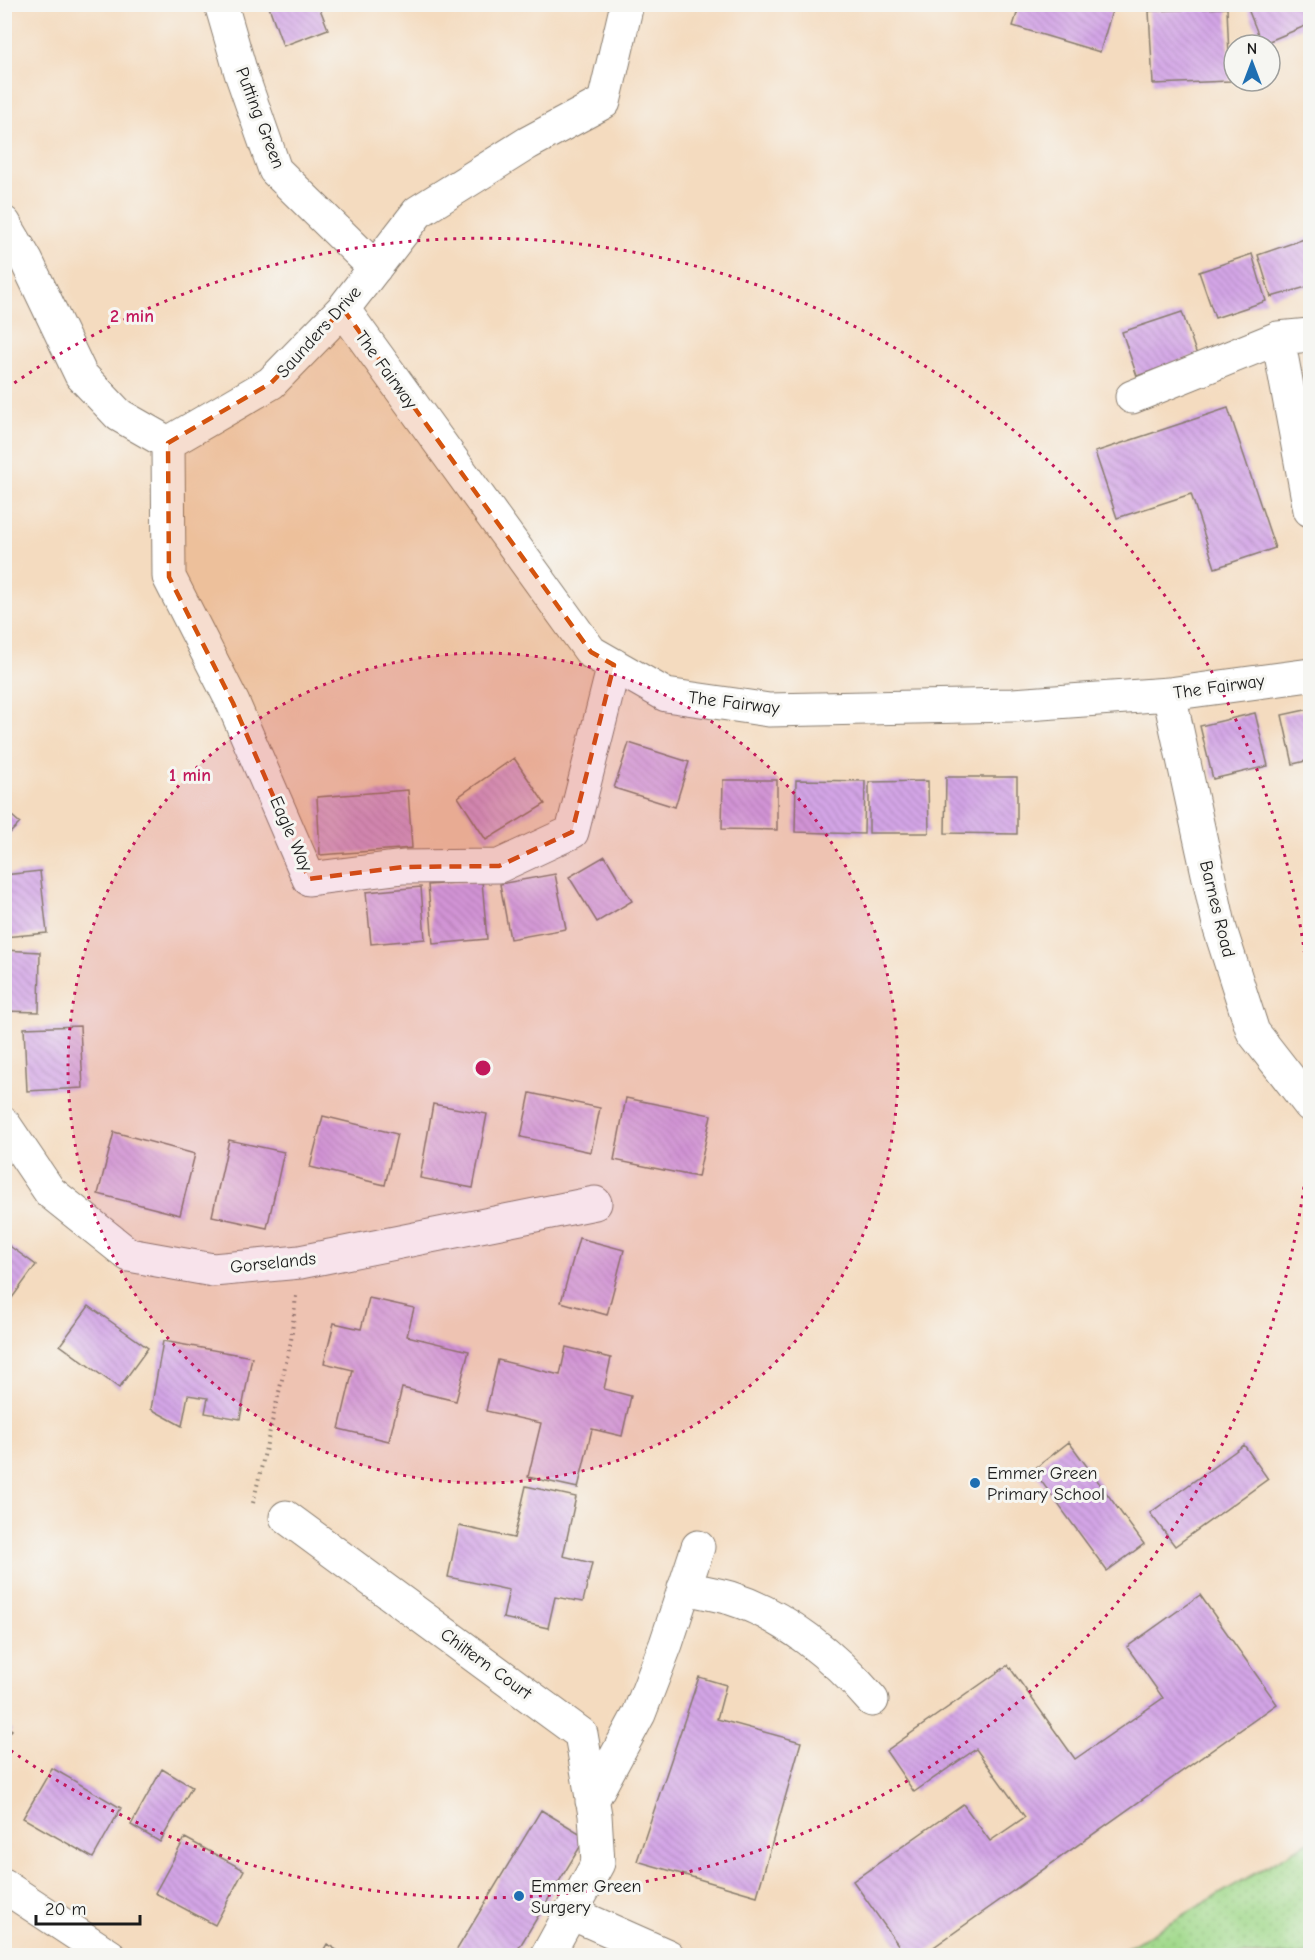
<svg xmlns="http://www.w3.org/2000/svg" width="1315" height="1960" viewBox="0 0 1315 1960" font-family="'Comic Neue',sans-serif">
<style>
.grass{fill:url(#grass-dots);stroke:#5e7a54;stroke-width:1.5}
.building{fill:url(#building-back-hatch)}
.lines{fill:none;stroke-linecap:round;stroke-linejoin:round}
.minor-casing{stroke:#887c6e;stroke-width:35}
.path{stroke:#887c6e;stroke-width:4;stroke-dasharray:1.5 4.5;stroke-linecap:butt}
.minor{stroke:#fff;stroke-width:33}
.marked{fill:#d4530e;fill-opacity:0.2;stroke:#d4530e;stroke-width:4.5;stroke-dasharray:12 8;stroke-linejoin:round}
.ring{fill:none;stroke:#c2185b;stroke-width:3;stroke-dasharray:3 6}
.poi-dot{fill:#1f6fb2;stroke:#f6f6f2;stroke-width:2}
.labels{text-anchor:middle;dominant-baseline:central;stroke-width:6;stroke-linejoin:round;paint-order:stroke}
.street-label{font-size:18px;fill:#1c1c1c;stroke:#f6f6f2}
.poi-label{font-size:18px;fill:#1c1c1c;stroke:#f6f6f2;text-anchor:start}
.centre{fill:#c2185b;stroke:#f6f6f2;stroke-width:3}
.ring-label{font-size:18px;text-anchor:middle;font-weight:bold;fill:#c2185b;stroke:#f6f6f2;stroke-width:6;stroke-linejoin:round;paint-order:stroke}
</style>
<defs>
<pattern id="grass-dots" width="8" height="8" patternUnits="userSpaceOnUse" patternTransform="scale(1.5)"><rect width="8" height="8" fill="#a1d98b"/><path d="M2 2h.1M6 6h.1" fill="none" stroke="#8aba77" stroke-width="1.8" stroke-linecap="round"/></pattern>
<pattern id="building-back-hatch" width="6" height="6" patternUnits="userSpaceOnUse" patternTransform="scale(1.5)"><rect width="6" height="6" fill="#d3a5e6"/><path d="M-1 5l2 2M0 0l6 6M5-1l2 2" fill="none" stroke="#b58dc5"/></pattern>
</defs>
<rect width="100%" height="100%" fill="#f6f6f2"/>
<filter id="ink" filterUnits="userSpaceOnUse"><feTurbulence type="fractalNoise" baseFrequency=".0167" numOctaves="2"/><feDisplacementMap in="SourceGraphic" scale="12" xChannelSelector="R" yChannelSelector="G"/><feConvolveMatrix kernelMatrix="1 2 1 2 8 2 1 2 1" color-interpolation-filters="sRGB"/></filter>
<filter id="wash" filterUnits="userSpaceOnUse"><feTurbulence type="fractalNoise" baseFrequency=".008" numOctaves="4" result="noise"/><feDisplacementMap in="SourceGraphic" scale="24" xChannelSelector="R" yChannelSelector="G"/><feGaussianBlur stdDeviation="1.35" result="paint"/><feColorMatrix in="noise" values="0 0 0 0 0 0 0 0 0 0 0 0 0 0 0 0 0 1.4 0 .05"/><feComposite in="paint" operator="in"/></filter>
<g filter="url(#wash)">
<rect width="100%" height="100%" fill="#f4dbbf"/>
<path class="grass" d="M1310 1841V1955H1115Z"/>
<g id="blocks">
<path class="building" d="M268 4H318L328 29 283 46Z
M1020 4H1089L1112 11 1100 52 1013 26Z
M1246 4H1310V24L1262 44Z
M1227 8 1230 81 1153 84 1149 11Z
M1310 237V286L1271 297 1258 255Z
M1252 254 1266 301 1215 318 1199 272Z
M1182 312 1197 355 1137 376 1122 332Z
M1228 408 1275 548 1215 568 1191 494 1117 518 1095 452Z
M1310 709V760L1293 764 1282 715Z
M1255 713 1268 766 1213 779 1200 726Z
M629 743 689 762 675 807 614 788Z
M514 758 545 804 486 840 458 797Z
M946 777H1017V834L945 833Z
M723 780H777V830L722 829Z
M796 780 865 781 864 834 795 832Z
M928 781 929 833H869V782Z
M408 790 412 848 320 855 317 797Z
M4 809 20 823 4 839Z
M605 856 632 901 597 922 569 877Z
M40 871 47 933 4 937V875Z
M555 874 566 929 510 939 500 884Z
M482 881 487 939 433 944 428 885Z
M421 887 425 939 371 944 366 892Z
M4 950 40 952 39 1012 4 1011Z
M80 1026 83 1088 27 1091 24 1028Z
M530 1093 600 1108 591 1152 521 1137Z
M626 1098 711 1115 698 1177 614 1160Z
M433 1104 487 1114 473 1188 420 1178Z
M323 1116 397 1134 385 1185 310 1167Z
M114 1132 195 1154 180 1215 98 1194Z
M229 1140 284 1152 267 1228 212 1216Z
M579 1238 624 1250 607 1315 561 1302Z
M4 1242 36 1265 4 1309Z
M369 1298 414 1308 407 1336 469 1351 456 1401 402 1388 389 1441 339 1429 353 1370 324 1363 334 1323 361 1329Z
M89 1306 148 1348 119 1388 60 1345Z
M163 1341 252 1357 240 1419 205 1413 208 1398 188 1395 182 1426 151 1409Z
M566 1347 611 1358 604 1389 631 1396 622 1436 592 1429 578 1488 528 1477 541 1423 486 1411 498 1360 560 1375Z
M1069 1442 1144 1544 1107 1571 1033 1470Z
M1244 1445 1268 1479 1175 1546 1150 1513Z
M526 1486 576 1497 563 1556 592 1563 583 1602 555 1597 548 1628 503 1618 509 1590 448 1577 459 1526 514 1538Z
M1200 1595 1277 1704 921 1956H906L853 1881 963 1804 990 1841 1025 1817 976 1749 914 1792 886 1751 1008 1665 1075 1759 1163 1698 1127 1647Z
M699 1677 726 1685 717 1719 801 1742 757 1896 637 1861Z
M4 1725 12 1730 4 1739Z
M52 1768 121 1808 93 1858 23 1818Z
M162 1769 192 1787 160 1842 131 1825Z
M541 1810 586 1837 514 1956H453Z
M185 1838 244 1870 215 1925 155 1893Z
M327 1944 346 1956H320Z"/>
</g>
</g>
<g filter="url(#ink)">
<use href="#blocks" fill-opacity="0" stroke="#887c6e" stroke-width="1.5"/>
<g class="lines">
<g class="minor-casing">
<path id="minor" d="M221 4 241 73 275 170 375 268
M4 223 27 262 81 375 119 415 168 443
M343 309 591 652 666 695 769 710 1013 705 1169 694 1310 675
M1310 335 1278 338 1310 510
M1132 397 1278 338
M168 443 169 577 233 703 309 879 403 867 499 866 572 832 614 665
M168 443 271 383 343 309 418 212 528 143 604 102 627 4
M1169 694 1220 929 1253 1032 1310 1105
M4 1124 50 1192 129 1255 213 1270 300 1262 595 1203
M286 1517 581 1734 595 1815 598 1863 547 1956
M684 1588C699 1591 715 1594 730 1598 785 1615 835 1657 872 1700
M592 1801 639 1714 666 1644 698 1547
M4 1886 110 1956
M571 1913 668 1956"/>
</g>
<path class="path" d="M253 1503 291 1341 296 1296"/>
<use href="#minor" class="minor"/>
</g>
</g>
<path class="marked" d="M343 309 591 652 614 665 572 832 499 866 403 867 309 879 233 703 169 577 168 443 271 383Z"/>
<circle cx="483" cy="1068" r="415" fill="#c2185b" fill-opacity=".12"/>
<g class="ring">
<circle cx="483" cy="1068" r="415"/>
<path d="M1310 1133A830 830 0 0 1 7 1748M7 388A830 830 0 0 1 1310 1003"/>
</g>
<g class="poi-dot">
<circle cx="975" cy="1483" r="6"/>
<circle cx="519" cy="1896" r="6"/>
</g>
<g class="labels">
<g class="street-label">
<text transform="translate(260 118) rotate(69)">Putting Green</text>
<text transform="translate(319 332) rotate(-48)">Saunders Drive</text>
<text transform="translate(386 370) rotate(54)">The Fairway</text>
<text transform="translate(1219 687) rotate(-8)">The Fairway</text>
<text transform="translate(734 703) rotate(7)">The Fairway</text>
<text transform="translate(291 834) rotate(66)">Eagle Way</text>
<text transform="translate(1217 909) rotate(76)">Barnes Road</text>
<text transform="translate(273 1263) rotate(-6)">Gorselands</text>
<text transform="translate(486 1664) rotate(36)">Chiltern Court</text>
</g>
<g class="poi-label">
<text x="987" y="1473">Emmer Green<tspan x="987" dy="21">Primary School</tspan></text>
<text x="531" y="1886">Emmer Green<tspan x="531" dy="21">Surgery</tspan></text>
</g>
</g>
<circle cx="483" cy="1068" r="9" class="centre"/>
<g class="ring-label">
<text x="132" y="322">2 min</text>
<text x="190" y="781">1 min</text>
</g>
<rect width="1315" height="1960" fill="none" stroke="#f6f6f2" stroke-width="24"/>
<g transform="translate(1252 63)"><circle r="28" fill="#f6f6f2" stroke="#9f9f9c" stroke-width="1.5"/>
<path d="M0-4.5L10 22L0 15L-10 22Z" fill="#1f6fb2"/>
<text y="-9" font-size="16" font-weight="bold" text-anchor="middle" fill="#1c1c1c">N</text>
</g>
<path d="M36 1915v9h104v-9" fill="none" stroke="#1c1c1c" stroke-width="3"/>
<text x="45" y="1915" font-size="18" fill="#1c1c1c" stroke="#f6f6f2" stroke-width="4.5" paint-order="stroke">20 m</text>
</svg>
